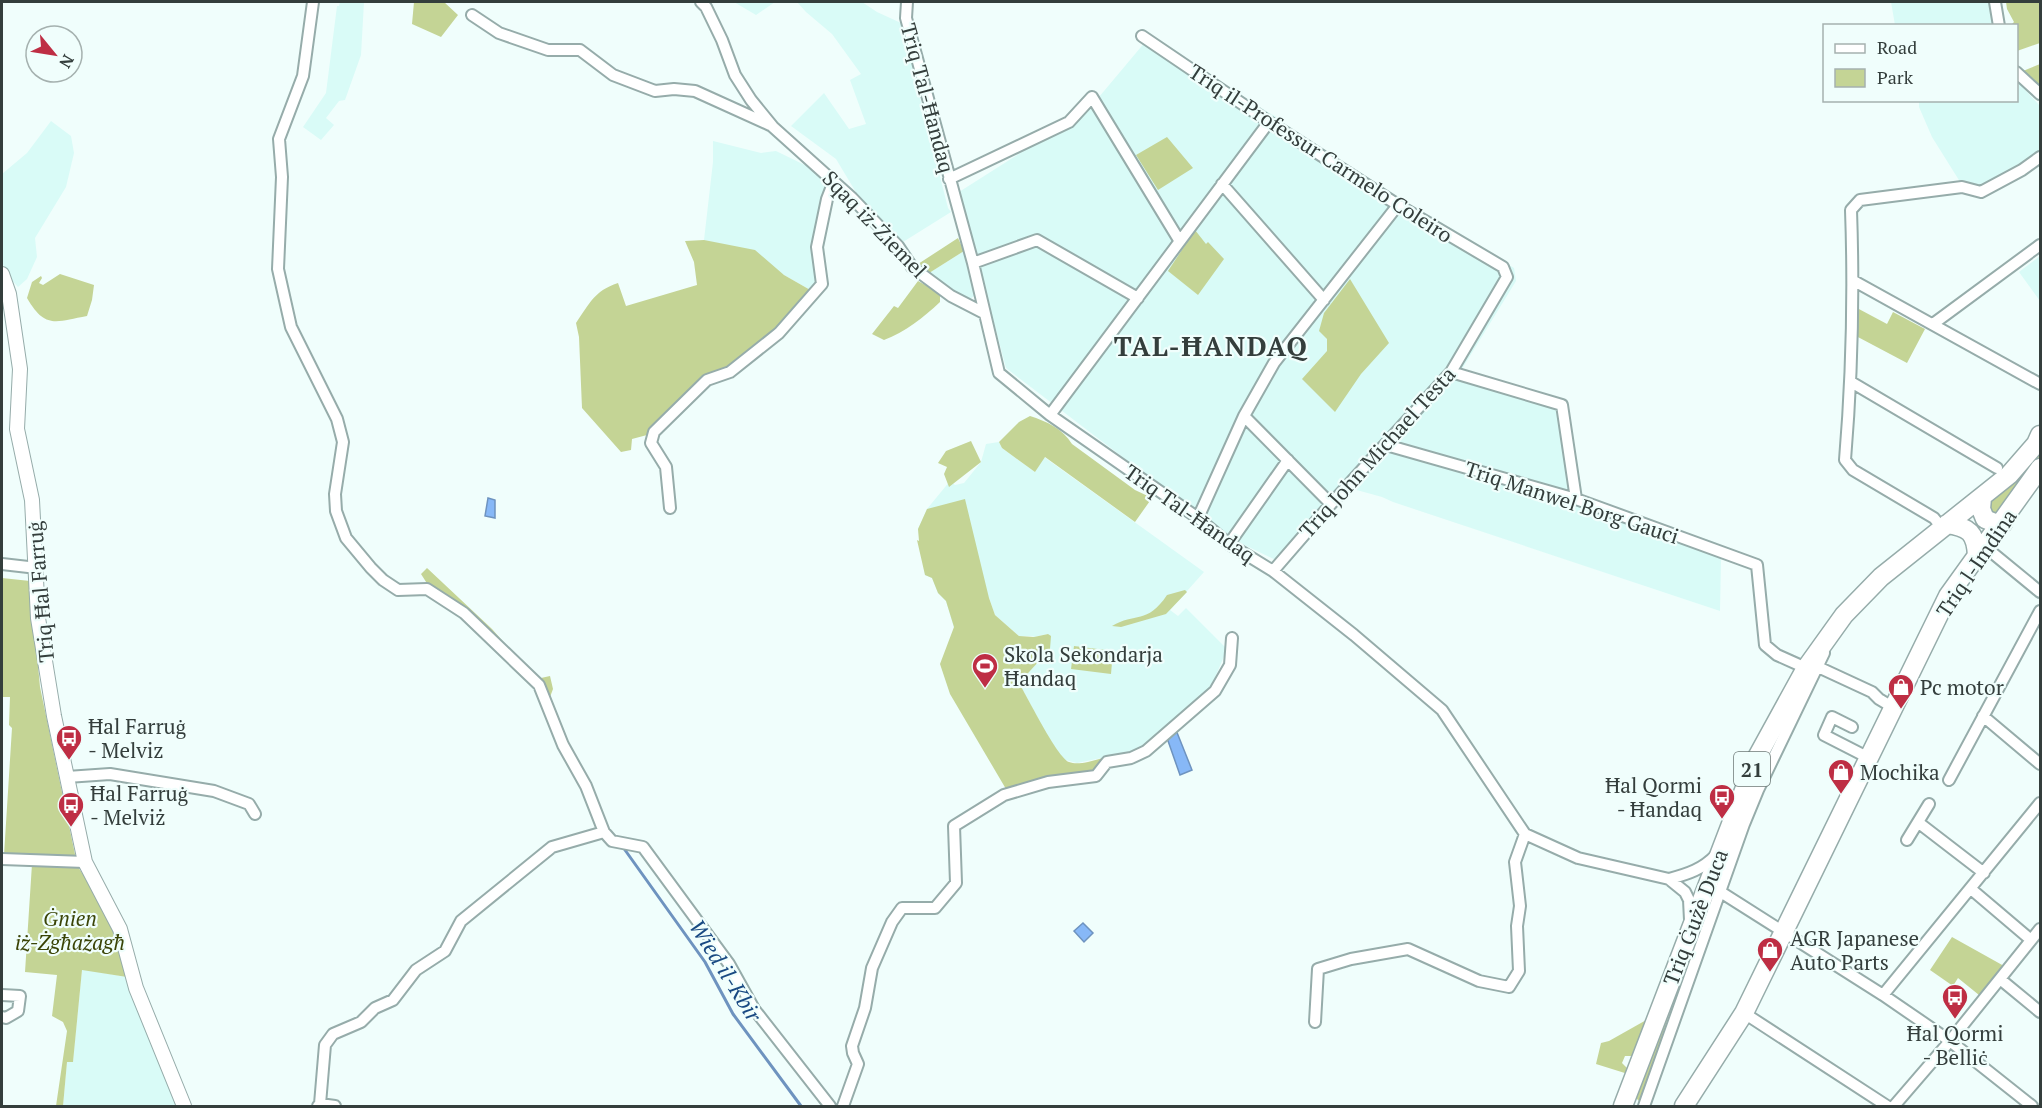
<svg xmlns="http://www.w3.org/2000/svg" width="2042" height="1108" viewBox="0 0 2042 1108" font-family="'PT Serif',serif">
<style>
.built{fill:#d9fbf7}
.green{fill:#c4d495}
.water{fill:#87b8f7;stroke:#6e93bf;stroke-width:1.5}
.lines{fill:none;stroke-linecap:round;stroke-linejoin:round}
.stream{stroke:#6e93bf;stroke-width:3}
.street-casing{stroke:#96acaa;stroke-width:14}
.secondary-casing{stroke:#96acaa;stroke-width:16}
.highway-casing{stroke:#96acaa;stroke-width:21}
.street{stroke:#fff;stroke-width:10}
.secondary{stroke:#fff;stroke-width:14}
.highway{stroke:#fff;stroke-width:18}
.labels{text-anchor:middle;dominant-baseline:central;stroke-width:4.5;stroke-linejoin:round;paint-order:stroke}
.shield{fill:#f0fefc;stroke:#6c7876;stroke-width:1.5}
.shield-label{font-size:20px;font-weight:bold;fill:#343e3c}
.street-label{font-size:21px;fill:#343e3c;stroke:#f0fefc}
.poi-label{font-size:21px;fill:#343e3c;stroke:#f0fefc;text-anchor:start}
.park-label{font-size:21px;font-style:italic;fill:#3a4406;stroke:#f0fefc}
.water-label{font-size:22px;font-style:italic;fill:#194982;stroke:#f0fefc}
.district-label{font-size:27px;font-weight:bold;letter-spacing:1.5px;fill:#343e3c;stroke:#f0fefc}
</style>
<rect width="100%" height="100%" fill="#f0fefc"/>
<path class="built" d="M340 2H364L361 55 345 100 339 101 326 118 334 125 321 140 303 127 326 93 337 6H339Z
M734 2H775L756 15Z
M797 2H862L877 12 901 23 948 208 951 212 903 242 860 199 836 159 791 126 824 93 849 129 866 124 850 80 861 74 832 34 806 12Z
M1891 2H1992L1995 25H1895Z
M1151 35 1228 88 1234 86 1243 91 1241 96 1278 118 1275 124 1514 268 1516 281 1462 369 1567 400 1583 498 1717 543 1721 559 1720 611 1393 502 1382 497 1353 489 1284 564 1226 536 1006 368 959 192 1033 145 1099 97Z
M2017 81 2040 106V152L2033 159 1978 188 1962 185 1932 137 1919 107V101L2016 100Z
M51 121 71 136 74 153 66 187 35 238 37 257 27 279 18 287 6 274 2 261V174L27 153Z
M713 141 761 153 776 151 815 170 826 187 814 250 819 278 812 291 784 275 704 240 713 162Z
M964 251 971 269 974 296 970 299 963 298 926 275Z
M2040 256V301L2019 272Z
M999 442 1002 448 1035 472 1044 457 1204 572 1170 610 1178 616 1186 608 1227 649 1212 685 1161 734 1144 746 1126 753 1077 763 1065 760 1059 754 1045 732 1019 683 1048 634 1034 637 1033 636H1019L995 615 989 598 954 628 946 601 938 593 932 578 925 575 918 529 927 509 950 481 955 485 964 483 981 462 986 444Z
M82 969 127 977 179 1106H63L67 1061H73Z"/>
<path class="green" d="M414 2H444L458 15 441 37 412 24Z
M2006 2H2040V43L2017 51 2016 26 2011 25 2014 22 2007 9Z
M2040 64V87L2023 71Z
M1167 137 1193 168 1158 190 1136 155Z
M1195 230 1206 244 1208 242 1224 259 1198 295 1168 271Z
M958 238 964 251 926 275 915 266Z
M704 240 755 250 784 275 812 291 769 337 751 348 728 368 657 423 647 435 632 439 631 450 621 452 582 408 579 337 576 323C590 303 594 291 618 283L626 306 697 285 694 262 685 241Z
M60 274 94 285 92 300 87 316C55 322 45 329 27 298L32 282 41 276 42 278 39 283 43 285Z
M1350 279 1389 343 1361 374 1335 412 1302 379 1327 351V339L1319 331 1324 313Z
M918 281 940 293V302C923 318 905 332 884 340L872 334 894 306 898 308Z
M1857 308 1887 324 1893 312 1925 329 1907 363 1856 336Z
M1030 416C1046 421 1063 429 1072 444L1135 490 1152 498 1135 522 1045 457 1035 472 1002 448 999 442 1019 422Z
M971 441 981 462 949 487 944 474 947 467 938 463 946 451Z
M2040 448V458L2035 467 1999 515H1992L1986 510 1990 499Z
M965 499 989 598 995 615 1019 636 1034 637 1048 634 1051 636 1050 649 1019 683C1028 698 1057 757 1069 762 1079 766 1095 760 1106 757L1093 774 1071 776 1006 789 950 694 940 664 954 627 946 601 938 593 932 578 925 575 917 540 919 541 918 529 927 509Z
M427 568 492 629 521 662 541 678 550 676 553 689 547 705 543 685 482 625 447 595 428 585 421 574Z
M2 578 30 581 40 687 76 859 4 855 12 728 9 725 10 697H2Z
M1185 590 1187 592 1166 614 1121 627 1112 626C1135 612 1147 625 1167 595Z
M1074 646 1113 651 1111 674 1071 669Z
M32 864 78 867 100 899 117 935 127 977 82 970 73 1062H67L63 1106H56L67 1031 63 1022 52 1016 57 975 25 972Z
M1952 937 2004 966 1979 995 1958 978 1953 986 1930 970Z
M1679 983 1642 1099 1639 1101 1635 1097Z
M1648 1019 1634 1056H1625L1622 1063 1629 1070 1628 1074 1596 1064 1601 1043 1609 1041Z"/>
<path class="water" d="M488 498 495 500V518L485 516Z
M1176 730 1192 770 1180 775 1167 738Z
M1083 923 1093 933 1084 942 1074 931Z"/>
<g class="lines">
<path class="stream" d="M625 850 705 962 733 1014 801 1106"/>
<g class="street-casing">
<path id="street" d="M313 2 303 76 279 139 282 177 278 269 291 327 337 419 343 442 335 494 336 511 346 538 371 568 383 580 398 590 427 589 464 613 539 685 563 745 586 786 604 832 612 841 643 847 729 964 754 1009 830 1106
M701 2 706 7 722 40 735 75 751 100 773 127 852 198 898 246 912 267 951 296 984 313
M907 2 906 18 973 263 999 373 1050 415 1198 518 1229 544 1273 571 1354 635 1442 710 1525 834 1578 858 1669 879 1685 892 1689 900 1690 920
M1995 2 1999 26
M472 15 499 33 548 50H580L613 75 655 91 674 89 695 91 770 125
M1142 36 1269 122 1398 205 1503 267 1507 277 1451 372 1331 504 1273 571
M2016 72 2040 94
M949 179 1069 122 1092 97 1179 240
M1222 184 1324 300
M973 263 1037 240 1138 298
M1854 281 2040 384
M1933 324 2040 245
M1451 372 1562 405 1576 499
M1851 382 1997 468
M1050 415 1269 122
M1244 416 1331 504
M1386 445 1576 499 1757 565 1765 645 1777 655 1806 668
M670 508 666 467 651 443 654 432 707 380 730 372 779 333 822 284 817 247 827 199 834 181
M1198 518 1244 416 1274 363 1398 205
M1942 528 1934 518 1853 470 1845 460C1852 376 1854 294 1851 210L1860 200 1962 187 1981 192 2022 170 2040 157
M1229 544 1288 460
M1984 546 2040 592
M2 564 37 568
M1818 667 1872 692 1879 699 1894 708
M1983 716 2040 764
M1852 727 1832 717 1824 735 1869 758
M67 777 110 774 214 791 249 804 255 814
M1949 780 2040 611
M1919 823 1984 873
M1907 840 1929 804
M2 859 85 862
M1669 879C1688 874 1703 869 1716 855
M1971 889 2031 940
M1719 891 1883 995 1950 1041 2032 1106
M2000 979 2040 1012
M2 995 20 996 18 1011 6 1018 2 1017
M1883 995 2040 803
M1744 1013 1887 1106
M1315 1022 1318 969 1351 959 1408 949 1479 981 1509 987 1519 971 1517 926 1520 906 1515 862 1525 834
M320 1104 335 1106
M318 1106 320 1104 325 1045 333 1034 361 1022 375 1008 393 1000 416 970 445 951 461 921 552 847 604 832
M843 1106 858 1064 853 1053 852 1046 865 1008 872 968 892 922 902 908H935L956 883 954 826 1004 795 1048 782 1096 776 1107 762 1131 758 1146 751 1215 691 1230 665 1232 638
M1644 1106 1744 824 1758 790 1824 653
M1894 1106 1950 1041 2040 929"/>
</g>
<g class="secondary-casing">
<path id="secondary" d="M2 274 9 294 20 369 17 429 32 500 38 618 54 716 85 862 120 929 136 988 184 1106"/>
</g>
<g class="highway-casing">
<path id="highway" d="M1982 498 1981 509 1985 519 1995 523H2003
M1947 524C1969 527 1976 533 1977 556
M1623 1106 1756 759 1806 668 1844 615 1881 577 2009 475 2036 444 2040 435
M1684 1106 1744 1013 1948 596 2040 468"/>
</g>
<use href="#street" class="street"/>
<use href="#secondary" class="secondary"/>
<use href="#highway" class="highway"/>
</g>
<defs>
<g id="stadium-pin" transform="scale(1.35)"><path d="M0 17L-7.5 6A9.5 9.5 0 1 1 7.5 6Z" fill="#be2e44" stroke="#f0fefc"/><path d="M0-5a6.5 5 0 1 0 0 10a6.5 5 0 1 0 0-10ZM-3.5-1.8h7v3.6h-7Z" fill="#fff"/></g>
<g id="shop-pin" transform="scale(1.35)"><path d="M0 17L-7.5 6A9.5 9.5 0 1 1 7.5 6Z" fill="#be2e44" stroke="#f0fefc"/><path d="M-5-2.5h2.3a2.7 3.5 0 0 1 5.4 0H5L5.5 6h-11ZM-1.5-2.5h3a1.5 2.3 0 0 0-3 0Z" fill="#fff"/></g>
<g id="bus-pin" transform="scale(1.35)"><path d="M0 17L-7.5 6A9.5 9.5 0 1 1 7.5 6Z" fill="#be2e44" stroke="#f0fefc"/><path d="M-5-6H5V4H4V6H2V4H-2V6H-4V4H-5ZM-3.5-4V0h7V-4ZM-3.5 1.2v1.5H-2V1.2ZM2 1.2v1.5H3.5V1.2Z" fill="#fff"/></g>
</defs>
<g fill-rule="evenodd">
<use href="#stadium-pin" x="985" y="666"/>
<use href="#shop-pin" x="1901" y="687"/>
<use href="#bus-pin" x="69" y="738"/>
<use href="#shop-pin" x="1841" y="772"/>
<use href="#bus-pin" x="1722" y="797"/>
<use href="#bus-pin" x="71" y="805"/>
<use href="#shop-pin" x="1770" y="950"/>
<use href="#bus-pin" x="1955" y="997"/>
</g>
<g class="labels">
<rect class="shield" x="1734" y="752" width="36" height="34" rx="4.5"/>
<g class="shield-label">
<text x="1752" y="769">21</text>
</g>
<g class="street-label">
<text transform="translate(928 98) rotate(75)">Triq Tal-Ħandaq</text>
<text transform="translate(1321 153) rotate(33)">Triq il-Professur Carmelo Coleiro</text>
<text transform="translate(875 224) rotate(46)">Sqaq iż-Żiemel</text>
<text transform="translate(1377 452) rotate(-48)">Triq John Michael Testa</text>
<text transform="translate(1572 502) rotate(18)">Triq Manwel Borg Gauci</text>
<text transform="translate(1190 513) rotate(35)">Triq Tal-Ħandaq</text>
<text transform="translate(1976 563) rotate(-56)">Triq l-Imdina</text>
<text transform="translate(40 592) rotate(-95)">Triq Ħal Farruġ</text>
<text transform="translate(1695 917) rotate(-69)">Triq Ġużè Duca</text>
</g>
<g class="poi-label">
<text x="1004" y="654">Skola Sekondarja<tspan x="1004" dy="24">Ħandaq</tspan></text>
<text x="1920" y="687">Pc motor</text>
<text x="88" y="726">Ħal Farruġ<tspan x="88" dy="24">- Melviz</tspan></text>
<text x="1860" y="772">Mochika</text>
<text x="1702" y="785" text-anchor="end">Ħal Qormi<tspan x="1702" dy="24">- Ħandaq</tspan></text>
<text x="90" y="793">Ħal Farruġ<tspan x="90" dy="24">- Melviż</tspan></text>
<text x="1790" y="938">AGR Japanese<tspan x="1790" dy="24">Auto Parts</tspan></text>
<text x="1955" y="1033" text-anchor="middle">Ħal Qormi<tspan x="1955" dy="24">- Belliċ</tspan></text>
</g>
<g class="park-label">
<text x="70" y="918">Ġnien<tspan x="70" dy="24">iż-Żgħażagħ</tspan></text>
</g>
<g class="water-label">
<text transform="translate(726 970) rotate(58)">Wied il-Kbir</text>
</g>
<g class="district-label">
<text x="1211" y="346">TAL-ĦANDAQ</text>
</g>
</g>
<rect width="2042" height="1108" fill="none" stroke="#343e3c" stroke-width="6"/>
<rect x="1823" y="24" width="195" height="78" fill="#f0fefc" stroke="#a5b1af" stroke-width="1.5"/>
<rect x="1835" y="44" width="30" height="9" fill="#ffffff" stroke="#a5b1af" stroke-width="1.5"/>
<text x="1877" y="54" font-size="18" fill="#343e3c">Road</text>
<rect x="1835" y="69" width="30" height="18" fill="#c4d495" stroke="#a5b1af" stroke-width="1.5"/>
<text x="1877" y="84" font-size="18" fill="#343e3c">Park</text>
<g transform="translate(54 54) rotate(120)"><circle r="28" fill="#f0fefc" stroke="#a5b1af" stroke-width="1.5"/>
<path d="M0-4.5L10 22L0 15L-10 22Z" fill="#be2e44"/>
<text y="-9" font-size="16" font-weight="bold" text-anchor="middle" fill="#343e3c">N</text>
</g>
</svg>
